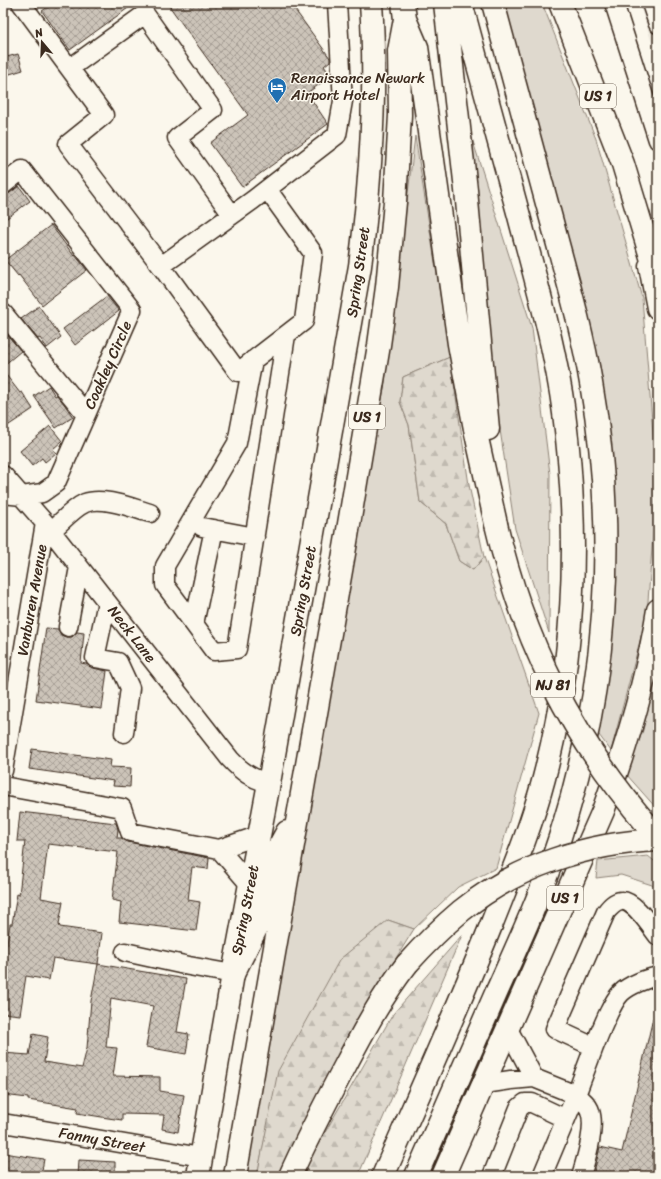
<svg xmlns="http://www.w3.org/2000/svg" width="661" height="1179" viewBox="0 0 661 1179" font-family="Sriracha,sans-serif">
<style>
.built{fill:#ede8dd}
.grass{fill:#dfd9ce;stroke:#8d8276}
.forest{fill:url(#forest-firs);stroke:#8d8276}
.building{fill:url(#building-cross-hatch);stroke:#3b2a1e}
.lines{fill:none;stroke-linecap:round;stroke-linejoin:round}
.minor-casing{stroke:#3b2a1e;stroke-width:21}
.major-casing{stroke:#3b2a1e;stroke-width:25}
.highway-casing{stroke:#3b2a1e;stroke-width:25}
.minor{stroke:#fbf7ec;stroke-width:18}
.major{stroke:#fbf7ec;stroke-width:22}
.highway{stroke:#fbf7ec;stroke-width:22}
.highway-bridge-casing{stroke:#3b2a1e;stroke-width:25;stroke-linecap:butt}
.highway-bridge{stroke:#fbf7ec;stroke-width:22}
.labels{text-anchor:middle;dominant-baseline:central;stroke-width:3;stroke-linejoin:round;paint-order:stroke}
.shield{fill:#fbf7ec;stroke:#75685c;stroke-width:1}
.shield-label{font-size:14px;font-weight:bold;fill:#3b2a1e}
.poi-label{font-size:15px;fill:#3b2a1e;stroke:#fbf7ec;text-anchor:start}
.street-label{font-size:15px;fill:#3b2a1e;stroke:#fbf7ec}
</style>
<defs>
<pattern id="forest-firs" width="22" height="20" patternUnits="userSpaceOnUse"><rect width="22" height="20" fill="#dfd9ce"/><path d="M5 1l3.5 6h-7zM16 11l3.5 6h-7z" fill="#c0bab0"/></pattern>
<pattern id="building-cross-hatch" width="8" height="8" patternUnits="userSpaceOnUse"><rect width="8" height="8" fill="#ccc4b9"/><path d="M0 0l8 8M0 8l8-8" fill="none" stroke="#a79f96"/></pattern>
</defs>
<rect width="100%" height="100%" fill="#fbf7ec"/>
<filter id="ink" filterUnits="userSpaceOnUse"><feTurbulence type="fractalNoise" baseFrequency=".025" numOctaves="2"/><feDisplacementMap in="SourceGraphic" scale="8" xChannelSelector="R" yChannelSelector="G"/><feConvolveMatrix kernelMatrix="1 2 1 2 8 2 1 2 1" color-interpolation-filters="sRGB"/></filter>
<g filter="url(#ink)">
<path class="built" d="M639 3H658V62Z"/>
<path class="grass" d="M505 3H542L596 139 642 298 657 482 647 614 611 751 596 731 613 613 615 489 599 360 558 220Z
M470 132 532 328 550 474 549 633 515 529 489 357Z
M415 136 450 357 403 377 400 402 409 425 420 502 446 524 459 561 473 570 484 557 539 713 496 868 458 887 414 929 388 920 279 1071 257 1176H245L385 382Z
M658 658V810L626 774 643 730Z
M648 856 658 864V892L652 885 621 875 596 878 598 861Z"/>
<path class="forest" d="M450 357 469 485 484 557 473 570 459 561 446 524 420 502 409 425 400 402 403 377Z
M388 920 414 929 353 1028 282 1176H257L278 1071 340 959Z
M462 935 358 1176H300L393 1014Z"/>
<path class="building" d="M54 3H135L70 50 42 11Z
M167 3H290L330 58V61L324 66 331 76 307 93 328 124 242 187 210 143 248 115Z
M18 54 23 70 3 76V58Z
M19 186 30 201 3 221V195L10 193Z
M51 225 74 256 75 255 87 270 42 305 19 275 18 276 5 260Z
M107 296 119 311 75 345 63 329Z
M39 306 61 337 47 348 40 338 38 339 21 319Z
M4 331 21 351 3 366V332Z
M3 371 20 393 22 392 33 409 3 429Z
M49 386 55 396 57 395 65 405 73 417 56 428 34 396Z
M50 426 62 441 53 449 56 453 45 462 42 458 32 466 20 451Z
M46 628 58 629 61 635 66 637H72L77 632 84 633 81 663 86 664 93 668 107 671 102 709 36 700Z
M32 749 111 760 110 767 131 768 130 787 113 786 114 781 29 769Z
M20 812 116 823 118 829 117 838H122L128 842 209 858 208 869 192 867 188 900 200 902 196 931 119 922 121 902 112 900 118 852 48 844 41 898 63 902 59 924 60 927 102 933 98 964 53 958 49 980 26 976 20 1015 3 1013V968L10 924H12L17 894 19 895 25 841H17Z
M98 964 186 979 177 1032 189 1034 186 1054 146 1047 153 1006 111 998 106 1047 117 1048 113 1076 160 1077V1091L184 1095 178 1132 162 1129 164 1115 122 1114V1120L108 1118 77 1113 78 1108 28 1100V1098L3 1095V1053L29 1055 33 1034 48 1037 44 1062 82 1068 87 1048 91 1001Z
M653 1018 658 1019V1176H593L600 1147 622 1152Z
M3 1153 44 1159 41 1176H3Z
M79 1160 115 1162V1176H78Z"/>
<g class="lines">
<g class="minor-casing">
<path id="minor" d="M21 3 104 115 68 144 161 266 253 200 337 135 343 101 337 3
M614 3 658 140
M651 3 658 24
M70 68 145 14 213 110 177 138 232 215
M3 185 22 170 132 310 56 483 42 493 22 496 3 494
M161 266 238 372 304 321 313 253 267 189
M3 313 86 414
M253 360 237 443 165 566V585L214 651 237 649 286 335
M3 475 45 523 230 759C242 772 252 779 269 783
M202 527 255 537
M51 531C62 522 72 509 85 503 103 496 132 508 150 513
M107 602 95 658 118 662 130 688 124 733
M194 624 214 529
M68 627 79 567
M3 771 45 523
M3 786 122 808 130 832 219 849
M250 885 219 849 260 835
M125 952 189 966 233 974
M594 1047C600 1033 611 1003 621 993 629 985 648 978 658 976
M534 1078 576 1095 594 1047 555 1029 606 912C610 907 614 902 621 901 633 899 651 927 658 936
M484 1084 511 1080 534 1078 508 1029
M3 1123 201 1157
M492 1176 519 1108 525 1103H532L566 1119
M542 1176 576 1095C581 1099 588 1104 590 1111 596 1128 586 1159 581 1176"/>
</g>
<g class="major-casing">
<path id="major" d="M198 1176 233 974 269 783 360 266C371 178 377 91 371 3"/>
</g>
<g class="highway-casing">
<path id="highway" d="M403 3 405 19 417 47 459 344 475 429 496 524
M445 3 466 190 488 429
M560 3 623 164 658 280
M650 266 658 308
M233 974 259 923 276 852 287 832
M235 1176 346 542 379 345 387 287 395 202 400 115 399 51 405 19
M290 1176C307 1138 326 1102 345 1066 364 1030 382 996 407 964
M383 1176C420 1092 458 1008 492 923 511 875 531 828 544 778 575 659 580 535 564 413 555 346 536 281 519 216 500 145 481 74 461 3
M416 1176C443 1114 470 1052 497 991 520 940 543 890 560 837 607 690 618 535 591 383 582 329 566 275 552 222 532 149 512 76 493 3
M443 1176 603 811C627 745 647 679 658 610"/>
</g>
<use href="#minor" class="minor"/>
<use href="#major" class="major"/>
<use href="#highway" class="highway"/>
<g class="highway-bridge-casing">
<path id="highway-bridge" d="M496 524C523 641 571 736 649 827
M407 964C424 945 442 927 461 911 516 866 588 843 658 840"/>
</g>
<use href="#highway-bridge" class="highway-bridge"/>
</g>
</g>
<defs>
<g id="hotel-pin" transform="scale(1)"><path d="M0 17L-7.5 6A9.5 9.5 0 1 1 7.5 6Z" fill="#1f6fb2" stroke="#fbf7ec"/><path d="M-6-4.5h1.5V1H6V5H4.5V3h-9V5H-6ZM-4 0a1.8 1.8 0 1 1 3.6 0ZM.5 0V-2.5h3Q6-2.5 6 0Z" fill="#fff"/></g>
</defs>
<g fill-rule="evenodd">
<use href="#hotel-pin" x="277" y="87"/>
</g>
<g class="labels">
<g class="shield">
<rect x="580" y="84" width="36" height="24" rx="3"/>
<rect x="349" y="405" width="36" height="24" rx="3"/>
<rect x="531" y="673" width="44" height="24" rx="3"/>
<rect x="547" y="886" width="36" height="24" rx="3"/>
</g>
<g class="shield-label">
<text x="598" y="96">US 1</text>
<text x="367" y="417">US 1</text>
<text x="553" y="685">NJ 81</text>
<text x="565" y="898">US 1</text>
</g>
<g class="poi-label">
<text x="291" y="78">Renaissance Newark<tspan x="291" dy="17">Airport Hotel</tspan></text>
</g>
<g class="street-label">
<text transform="translate(358 272) rotate(-82)">Spring Street</text>
<text transform="translate(108 365) rotate(-66)">Coakley Circle</text>
<text transform="translate(303 591) rotate(-80)">Spring Street</text>
<text transform="translate(32 600) rotate(-80)">Vanburen Avenue</text>
<text transform="translate(132 634) rotate(52)">Neck Lane</text>
<text transform="translate(245 910) rotate(-79)">Spring Street</text>
<text transform="translate(102 1140) rotate(10)">Fanny Street</text>
</g>
</g>
<rect width="661" height="1179" fill="none" stroke="#fbf7ec" stroke-width="16"/>
<rect x="8" y="8" width="645" height="1163" fill="none" stroke="#3b2a1e" stroke-width="1.5" filter="url(#ink)"/>
<g transform="translate(42 42) rotate(341)" stroke="#fbf7ec" stroke-width="3" paint-order="stroke">
<path d="M0-3L7 15L0 10L-7 15Z" fill="#3b2a1e"/>
<text y="-6" font-size="11" font-weight="bold" text-anchor="middle" fill="#3b2a1e">N</text>
</g>
</svg>
